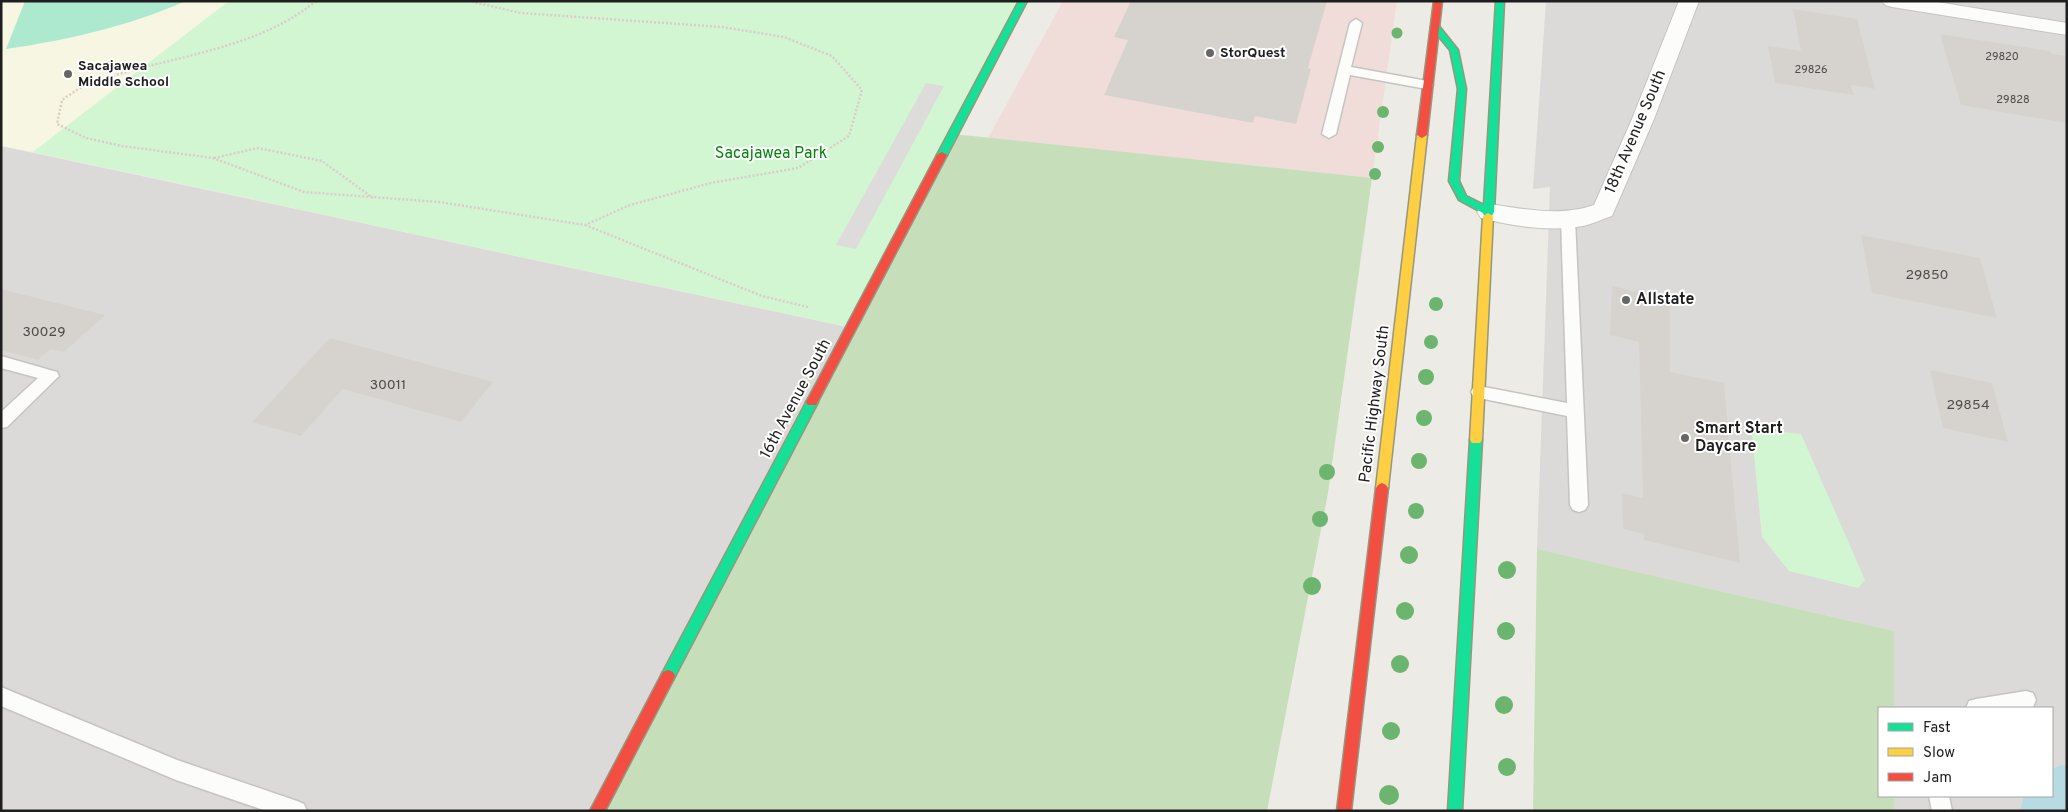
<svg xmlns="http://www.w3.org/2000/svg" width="2068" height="812" viewBox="0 0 2068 812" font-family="Overpass,sans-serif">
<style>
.residential{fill:#dcdad8}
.commercial{fill:#f0ddda}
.education{fill:#f7f6e2}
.forest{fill:#c6deb9}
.park{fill:#d2f6d2}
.pitch{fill:#ade9cf}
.parking{fill:#dddcda}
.water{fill:#b6dbe3}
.building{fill:#d6d3cf}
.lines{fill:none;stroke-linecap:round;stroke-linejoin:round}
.lane-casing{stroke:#c5c4c2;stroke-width:3}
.street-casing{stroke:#c5c4c2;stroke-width:2}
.fast-casing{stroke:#96977e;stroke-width:3}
.slow-casing{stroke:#96977e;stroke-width:3}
.jam-casing{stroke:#96977e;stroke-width:3}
.path{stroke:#dbccc9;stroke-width:2.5;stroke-dasharray:2 2;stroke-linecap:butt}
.lane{fill:#fcfcfb;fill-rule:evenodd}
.street{fill:#fcfcfb;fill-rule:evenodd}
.fast{fill:#16e098;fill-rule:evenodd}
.slow{fill:#ffcf43;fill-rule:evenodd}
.jam{fill:#f24e42;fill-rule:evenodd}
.tree{fill:#6bb56e}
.poi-dot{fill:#666664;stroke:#fff;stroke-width:2}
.labels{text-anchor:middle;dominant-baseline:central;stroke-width:4;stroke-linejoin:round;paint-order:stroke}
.far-number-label{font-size:11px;fill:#4c4b4a}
.far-poi-label{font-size:14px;font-weight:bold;fill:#1e1e1e;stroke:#fff;text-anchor:start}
.number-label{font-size:14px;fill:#4c4b4a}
.street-label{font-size:16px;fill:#1e1e1e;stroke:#fff}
.park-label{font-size:16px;fill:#00880b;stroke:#fff}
.poi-label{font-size:16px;font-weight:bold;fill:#1e1e1e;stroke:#fff;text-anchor:start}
</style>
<rect width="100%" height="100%" fill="#edebe6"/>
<path class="residential" d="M1546 1H2067V811H1894V796H2052V708H1894V631L1537 549 1550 187 1533 189Z
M1 146 852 328 594 811H1Z"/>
<path class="commercial" d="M1063 1H1397L1372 178 988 138Z"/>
<path class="education" d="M1 1H229L33 152 1 146Z"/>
<path class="forest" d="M953 134 1372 178 1328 493 1267 811H595Z
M1537 549 1894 631V708H1879V796H1894V811H1533Z"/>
<path class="park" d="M229 1H1023L853 328 33 152Z
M1754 429 1801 434 1865 580 1858 588 1789 571 1762 537 1752 434Z"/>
<path class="pitch" d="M25 1H186C129 26 68 40 6 49Z"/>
<path class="parking" d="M926 83 944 86 856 249 836 245Z"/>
<path class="water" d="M2061 765 2067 766V811H2020L2024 796H2052V769Z"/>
<path class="building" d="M1131 1H1327L1308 68 1311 69 1296 124 1255 116 1253 123 1104 95 1128 40 1114 37Z
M1793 9 1857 19 1875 89 1851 85 1854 95 1775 83 1768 46 1801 51Z
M1940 34 2050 51 2052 54 2067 56V123L1961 105Z
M1861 235 1980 258 1997 318 1872 293Z
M1612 286 1670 299V372L1724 383 1740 563 1644 540V534L1623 529 1622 493 1643 498 1639 342 1610 335Z
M1 289 105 315 64 352 51 349 38 360 1 350Z
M330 338 493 382 461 422 343 389 301 436 252 422Z
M1930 370 1992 383 2008 442 1943 428Z"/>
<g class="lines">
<g class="lane-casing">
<path id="lane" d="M1356 19 1362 23 1351 67 1427 81 1433 85 1427 89 1350 75 1336 134 1329 138 1322 134 1350 23Z
M1568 214 1573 216 1575 219 1588 505 1585 510 1579 512 1573 510 1570 505 1567 416 1479 398 1473 396 1471 392 1473 388 1479 386 1567 403 1561 219 1563 216Z
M1 356 57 372 59 376 7 427 1 428V412L38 378 1 368Z
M1 687 177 760 297 801 304 804 307 811H266L176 780 1 706Z
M2026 691 2033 693 2036 700 2033 707 2029 708H1966L1969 701 1976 699Z
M1929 796H1949L1952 811H1932Z"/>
</g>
<g class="street-casing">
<path id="street" d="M1679 1H1699L1654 119 1612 216C1602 219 1593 224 1583 226 1551 232 1511 226 1481 218L1477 212 1481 206 1489 204C1524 209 1560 217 1594 205L1632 119Z
M1882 1H1931L2067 23V35L1892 7 1885 5Z"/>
</g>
<g class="fast-casing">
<path id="fast" d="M1019 1H1027L947 155 942 158 939 157 937 155Z
M1496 1H1504L1494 212 1491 218H1485L1483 213 1459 200 1449 181 1458 89 1450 50 1431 27 1432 25H1438L1458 50 1466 89 1459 181 1466 196 1484 205Z
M812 398 816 399 818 402 673 680 668 682 663 680 661 676 663 672 808 399Z
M1476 435 1480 437 1482 440 1462 811H1448L1470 440 1472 437Z"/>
</g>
<g class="slow-casing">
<path id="slow" d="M1422 132 1427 135 1388 488 1386 491 1382 493 1378 491 1376 488 1417 135Z
M1488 213 1493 216 1482 440 1480 443H1472L1470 440 1483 216Z"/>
</g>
<g class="jam-casing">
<path id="jam" d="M1434 1H1442L1427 135 1422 138 1417 135Z
M942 152 947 155 816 405H808L806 402 808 399 937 155Z
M1382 483 1386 485 1388 488 1351 811H1337L1376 488 1378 485Z
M668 670 673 672 675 676 673 680 605 811H590L663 672Z"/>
</g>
<path class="path" d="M316 1C254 52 165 56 92 83 81 86 71 94 62 100L57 124 86 138 122 146 213 158 304 192 439 202 585 225 630 205 711 183 798 168 849 136 862 90 832 56 784 37 722 27 521 13 469 1
M214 158 258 148 322 161 373 198
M585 225 762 296 808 307"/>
<use href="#lane" class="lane"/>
<use href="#street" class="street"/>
<use href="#fast" class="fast"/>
<use href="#slow" class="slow"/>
<use href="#jam" class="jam"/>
</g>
<g class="tree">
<circle cx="1397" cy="33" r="5.5"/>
<circle cx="1383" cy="112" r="6"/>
<circle cx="1378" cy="147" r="6"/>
<circle cx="1375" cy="174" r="6"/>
<circle cx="1436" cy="304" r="7"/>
<circle cx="1431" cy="342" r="7"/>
<circle cx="1426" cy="377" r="8"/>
<circle cx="1424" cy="418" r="8"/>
<circle cx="1419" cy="461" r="8"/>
<circle cx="1327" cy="472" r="8"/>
<circle cx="1416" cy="511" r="8"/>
<circle cx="1320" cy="519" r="8"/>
<circle cx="1409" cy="555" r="9"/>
<circle cx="1507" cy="570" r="9"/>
<circle cx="1312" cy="586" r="9"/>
<circle cx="1405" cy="611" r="9"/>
<circle cx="1506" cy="631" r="9"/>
<circle cx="1400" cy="664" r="9"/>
<circle cx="1504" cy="705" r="9"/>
<circle cx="1391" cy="731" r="9"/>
<circle cx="1507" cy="767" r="9"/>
<circle cx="1389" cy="795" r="10"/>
</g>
<g class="poi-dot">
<circle cx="1210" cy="53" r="5"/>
<circle cx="68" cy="74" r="5"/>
<circle cx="1626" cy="300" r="5"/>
<circle cx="1685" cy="438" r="5"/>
</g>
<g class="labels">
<g class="far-number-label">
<text x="2002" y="57">29820</text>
<text x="1811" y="70">29826</text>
<text x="2013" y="100">29828</text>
</g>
<g class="far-poi-label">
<text x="1220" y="53">StorQuest</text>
<text x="78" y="66">Sacajawea<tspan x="78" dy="16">Middle School</tspan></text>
</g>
<g class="number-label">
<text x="1927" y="275">29850</text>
<text x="44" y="332">30029</text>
<text x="388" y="385">30011</text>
<text x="1968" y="405">29854</text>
</g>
<g class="street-label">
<text transform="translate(1636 132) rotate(-67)">18th Avenue South</text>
<text transform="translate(796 399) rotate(-62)">16th Avenue South</text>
<text transform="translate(1375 404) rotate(-83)">Pacific Highway South</text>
</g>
<g class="park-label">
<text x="771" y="154">Sacajawea Park</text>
</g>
<g class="poi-label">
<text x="1636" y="300">Allstate</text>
<text x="1695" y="429">Smart Start<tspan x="1695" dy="18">Daycare</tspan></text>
</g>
</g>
<rect width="2068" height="812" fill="none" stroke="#1e1e1e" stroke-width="5"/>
<rect x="1878" y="707" width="175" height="90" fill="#ffffff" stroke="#a5a5a5"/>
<rect x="1888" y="723" width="25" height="8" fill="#16e098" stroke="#a5a5a5"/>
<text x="1923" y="732" font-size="15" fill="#1e1e1e">Fast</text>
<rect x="1888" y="748" width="25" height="8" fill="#ffcf43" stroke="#a5a5a5"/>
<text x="1923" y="757" font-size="15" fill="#1e1e1e">Slow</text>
<rect x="1888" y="773" width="25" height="8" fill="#f24e42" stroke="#a5a5a5"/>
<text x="1923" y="782" font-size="15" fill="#1e1e1e">Jam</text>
</svg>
